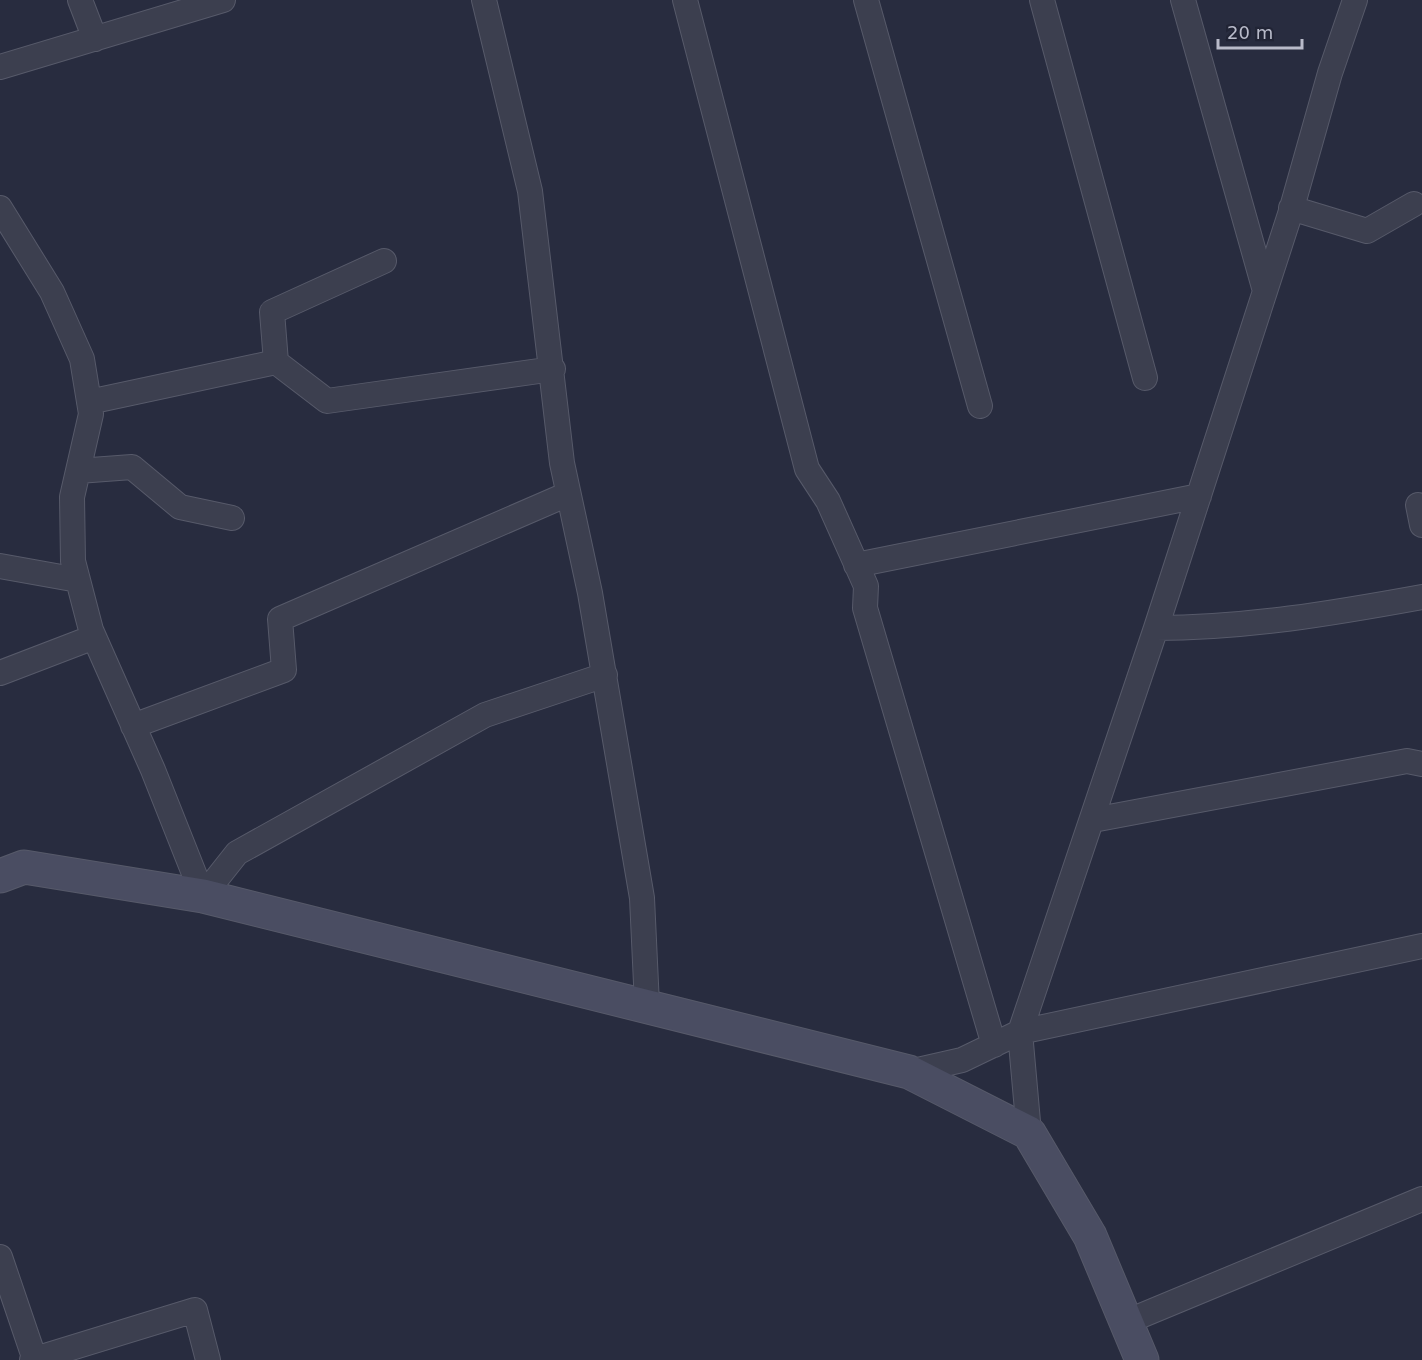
<svg xmlns="http://www.w3.org/2000/svg" width="1422" height="1360" viewBox="0 0 1422 1360" font-family="'DejaVu Sans',sans-serif">
<style>
.lines{fill:none;stroke-linecap:round;stroke-linejoin:round}
.minor-casing{stroke:#575a6a;stroke-width:26}
.secondary-casing{stroke:#575a6a;stroke-width:35}
.minor{stroke:#3c3f4f;stroke-width:24}
.secondary{stroke:#4a4d62;stroke-width:33}
</style>
<rect width="100%" height="100%" fill="#282c3f"/>
<g class="lines">
<g class="minor-casing">
<path id="minor" d="M80 0 95 39
M484 0 530 191 562 463 590 593 642 898 647 1005
M685 0 807 469 828 501 866 586 865 608 994 1045
M866 0 980 406
M1042 0 1145 378
M1183 0 1265 291
M0 67 223 0
M0 208 52 292 82 359 91 414 72 497 73 561 91 630 153 770 203 896
M1291 208 1367 231 1414 204
M384 261 272 312 276 362 327 401 553 369
M89 402 276 362
M78 471 132 467 180 507 232 518
M1418 505 1422 525
M856 565 1199 496
M0 566 78 580
M1156 628C1246 628 1334 613 1422 597
M0 673 94 637
M133 726 284 670 280 619 568 494
M1093 820 1407 761 1422 764
M203 896 237 853 485 715 605 675
M909 1072 962 1060 1020 1032 1156 628 1291 211 1330 73 1355 0
M1029 1133 1020 1032 1422 946
M0 1257 35 1360
M1126 1322 1422 1199
M32 1360 195 1310 208 1360"/>
</g>
<g class="secondary-casing">
<path id="secondary" d="M0 876 24 867 203 896 909 1072 1029 1133 1090 1236 1142 1360"/>
</g>
<use href="#minor" class="minor"/>
<use href="#secondary" class="secondary"/>
</g>
<path d="M1218 39v9h84v-9" fill="none" stroke="#b9bbca" stroke-width="3"/>
<text x="1227" y="39" font-size="18" fill="#b9bbca" stroke="#212435" stroke-width="4.5" paint-order="stroke">20 m</text>
</svg>
